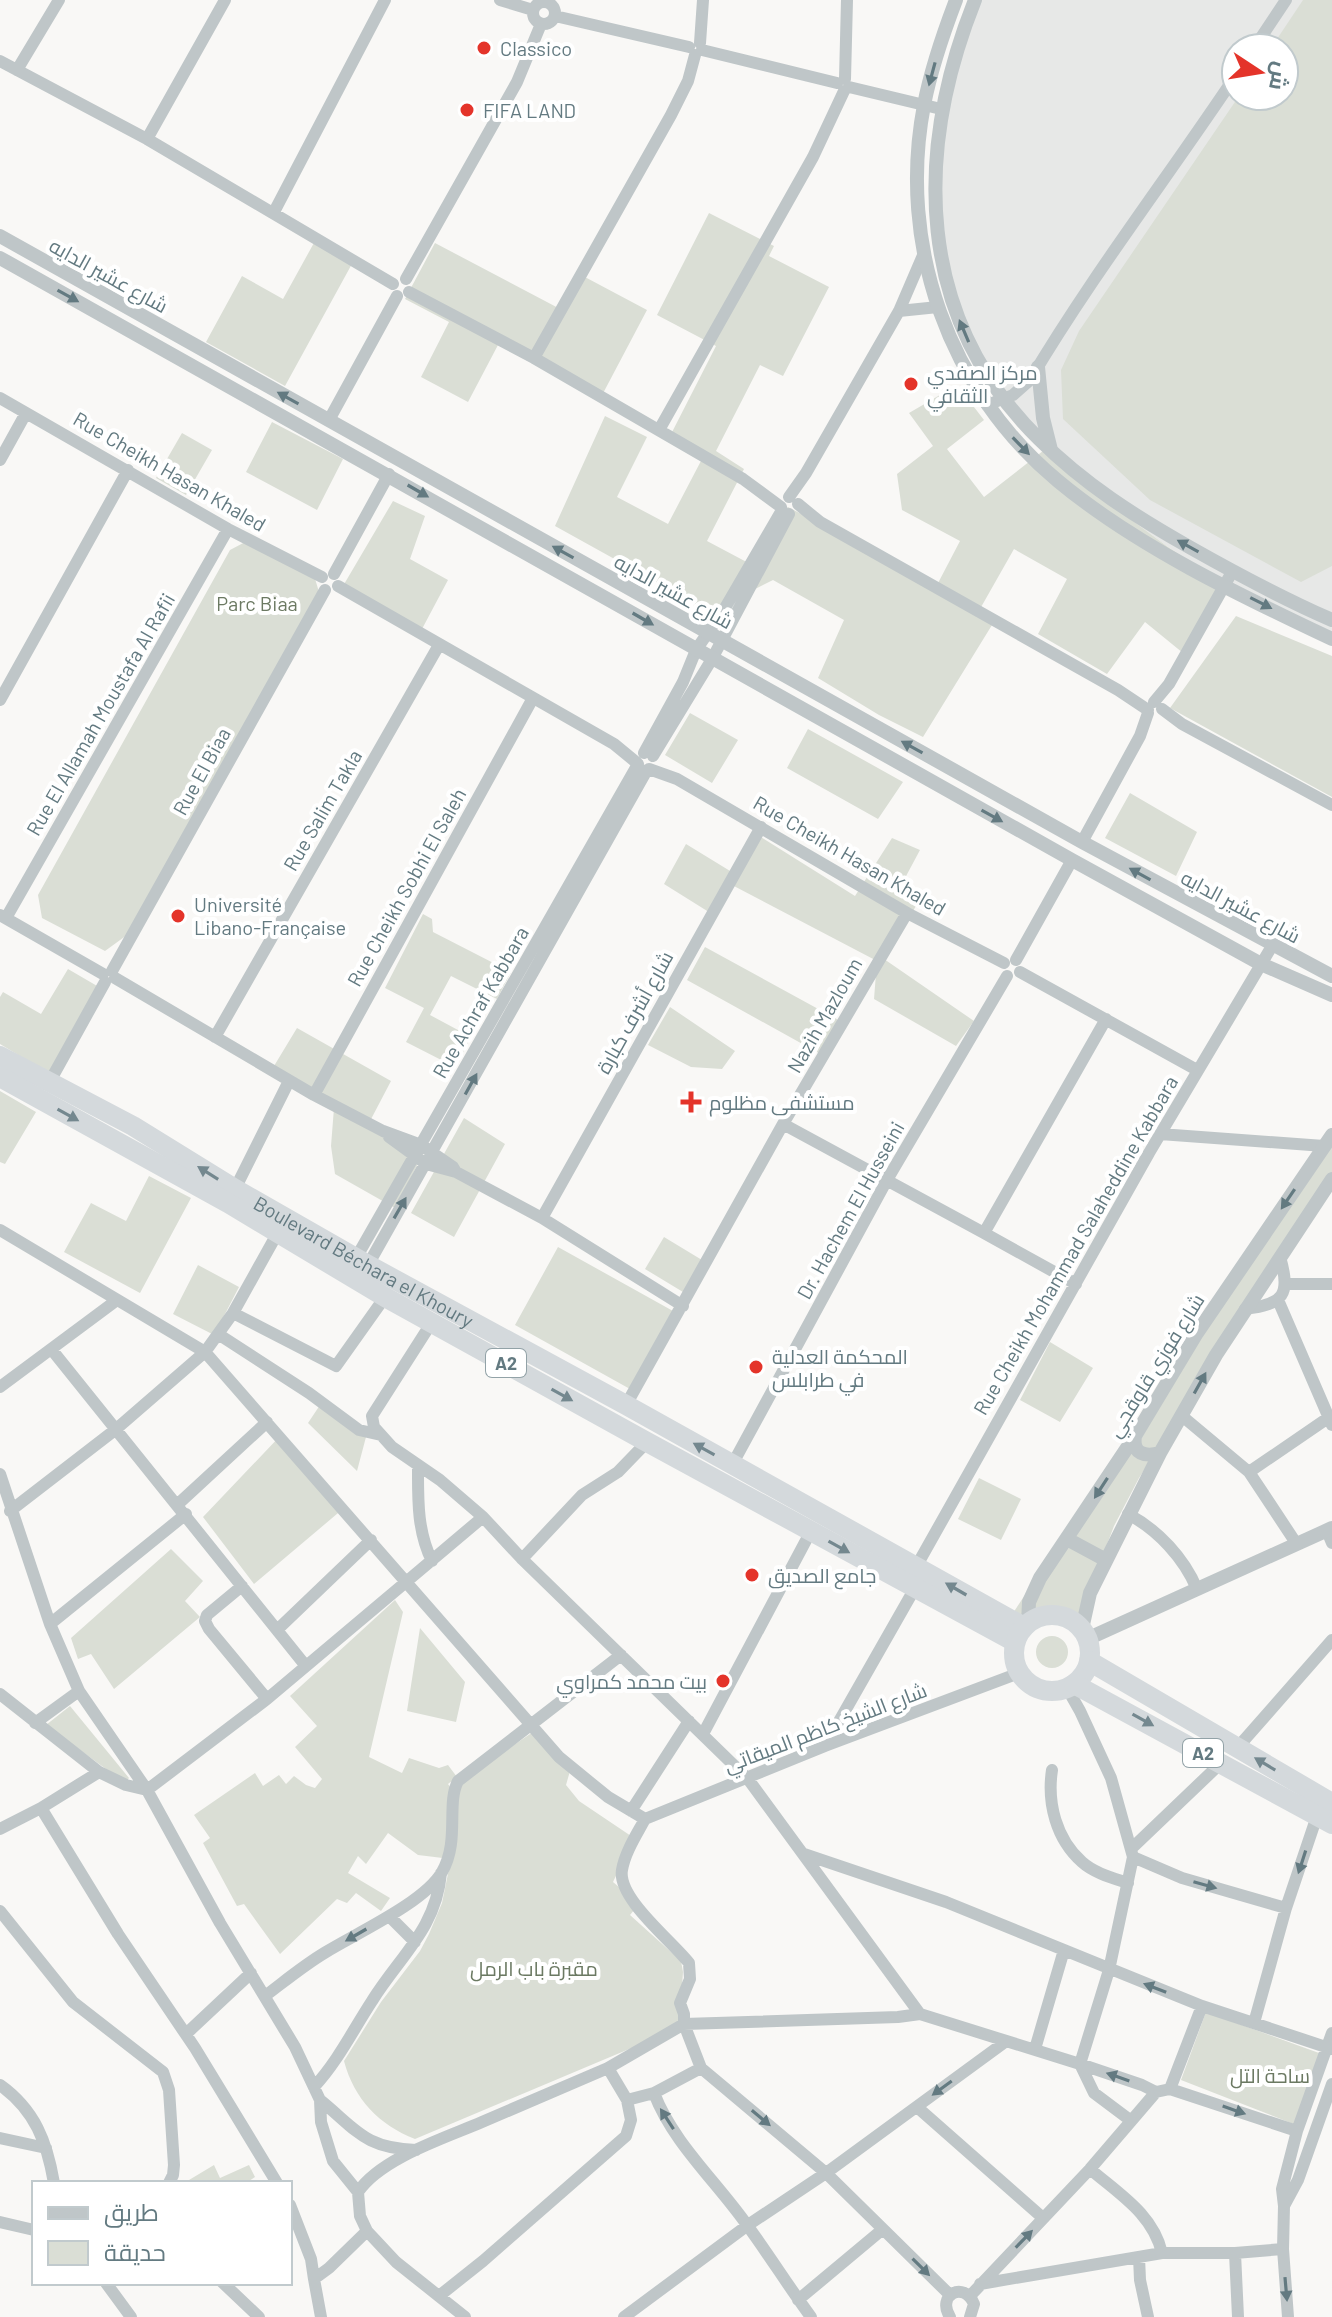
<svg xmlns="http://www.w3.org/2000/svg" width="1332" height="2317" viewBox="0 0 1332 2317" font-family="Barlow,Cairo,sans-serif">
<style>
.built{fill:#e7e8e7;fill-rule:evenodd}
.green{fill:#daded5}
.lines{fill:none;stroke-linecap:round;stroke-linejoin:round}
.minor{stroke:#bfc6c8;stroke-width:12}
.tertiary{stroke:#bfc6c8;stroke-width:14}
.trunk{stroke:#d4d9dc;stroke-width:20}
.oneway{fill:#637a81}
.oneway2{fill:#74888f}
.poi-dot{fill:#e4342a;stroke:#fff;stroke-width:3}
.labels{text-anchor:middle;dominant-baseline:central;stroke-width:8;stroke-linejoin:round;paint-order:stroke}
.shield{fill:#fff;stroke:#92a2a7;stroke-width:2}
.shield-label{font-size:18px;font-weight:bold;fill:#637a81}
.poi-label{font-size:20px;fill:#637a81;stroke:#fff;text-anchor:start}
.street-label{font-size:20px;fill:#637a81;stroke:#fff}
.park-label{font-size:20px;fill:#6b7962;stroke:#fff}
</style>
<rect width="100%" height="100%" fill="#f9f8f6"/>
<path class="built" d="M975 0H1332V638L1226 584 1168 547 1113 506 1062 461 979 361 939 244 941 116ZM1236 48H1284V96H1236Z"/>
<path class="green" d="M1303 0H1332V566L1301 582 1150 500 1063 419 1061 370 1079 331 1239 96H1284V48H1271Z
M709 213 774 246 769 256 829 287 783 376 760 365 716 451 744 469 707 541 756 567 788 507 937 585 960 541 902 510 897 474 933 446 909 413 957 385 984 420 947 449 984 497 1048 447 1113 506 1168 547 1226 584 1183 653 1145 622 1107 674 1038 634 1067 579 1014 549 976 616 992 625 923 737 879 715 818 678 844 620 773 580 710 612 555 526 605 416 647 437 617 497 668 524 702 459 668 440 716 346 657 315Z
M315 241 353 262 285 386 206 342 242 276 283 299Z
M435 243 564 311 583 276 647 310 600 399 498 345 468 402 421 377 449 322 405 299Z
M272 422 343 459 317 510 246 472Z
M182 433 212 450 186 495 156 478Z
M393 501 425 516 410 559 448 580 422 629 343 586Z
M249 540 313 572 319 592 127 935 105 951 42 918 38 895 230 550Z
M1236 616 1332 656V797L1170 708Z
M690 713 738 740 712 783 665 755Z
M808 729 903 782 878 819 787 768Z
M1130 793 1197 832 1176 876 1105 838Z
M761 837 855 896 892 838 920 850 897 893 916 906 884 959 974 1021 956 1046 874 999 877 961 732 885 712 914 664 884 686 844 735 874Z
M423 914 432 919 433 932 511 972 497 999 451 976 430 1015 471 1037 455 1067 406 1042 424 1008 385 988Z
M705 947 842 1022 824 1056 687 980Z
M68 969 104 990 53 1076 0 1044V997L3 992 41 1014Z
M670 1007 735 1051 722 1069 691 1067 648 1045Z
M297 1028 391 1081 369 1123 423 1154 395 1208 335 1174 331 1146 334 1108 274 1066Z
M0 1091 36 1112 5 1164 0 1162Z
M464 1118 505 1144 454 1237 411 1213Z
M1332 1132V1188L1139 1478 1114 1526 1078 1621 1057 1618 1005 1625Z
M149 1176 191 1198 140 1293 64 1252 91 1203 126 1221Z
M664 1237 702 1260 683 1292 645 1269Z
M558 1247 673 1311 630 1389 515 1325Z
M198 1265 239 1287 214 1335 173 1314Z
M1050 1342 1093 1368 1060 1422 1020 1400Z
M320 1405 366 1437 357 1471 308 1423Z
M281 1435 344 1508 254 1584 203 1517Z
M979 1478 1021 1499 1001 1540 958 1519Z
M171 1549 203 1581 185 1601 200 1617 114 1689 91 1654 78 1659 71 1638Z
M395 1600 403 1612 369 1757 402 1773 409 1758 439 1768 448 1765 457 1777 448 1784 451 1788 533 1732 570 1771 566 1785 579 1801 634 1838 613 1882 639 1904 630 1915 681 1961 683 1972 682 1986 691 2023 415 2139C379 2125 354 2099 344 2061L381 2002 420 1951 429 1934 442 1903 451 1859 418 1855 388 1833 366 1864 358 1856 348 1873 390 1898 381 1911 356 1893 347 1903 337 1899 280 1954 244 1904 237 1906 203 1843 210 1838 194 1815 255 1773 263 1786 279 1775 286 1784 294 1776 306 1785 315 1788 322 1779 295 1747 317 1726 290 1696Z
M420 1628 465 1682 456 1722 407 1711Z
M1036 1652a16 16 0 1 1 32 0a16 16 0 1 1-32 0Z
M70 1706 129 1778 125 1783 46 1725Z
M1206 2012 1319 2053 1296 2125 1181 2080Z
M214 2165 220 2178 249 2165 255 2177 246 2183H184Z"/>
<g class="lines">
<path class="minor" d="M500 0 533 10
M533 13a11 11 0 1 1 22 0a11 11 0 1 1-22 0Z
M555 16 689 47
M700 43 703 0
M1254 48 1286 0
M702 50 837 83
M0 61 147 139 393 284
M17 70 59 0
M845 79 847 0
M849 87 941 109
M147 139 225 0
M274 212 385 0
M406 279 517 82 541 24
M409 292 534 358 743 479 781 507
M899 311 938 307
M534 358 671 115 688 81 695 55
M0 398 228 529 322 577
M987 405 1013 395 1030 380C1093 274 1168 177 1236 75
M329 420 397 296
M659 430 813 157 844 91
M0 460 26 413
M789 497 806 473 899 311 924 253
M798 504 820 522 1118 690 1148 710
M334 574 389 474
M338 586 614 744 637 763
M0 700 128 470
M1154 702 1169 684 1232 572
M1162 709 1182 724 1332 805
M644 753 683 682 696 650 725 608 782 510
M653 756 712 659 789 514
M649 769 677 779 907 913 1004 963
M1082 842 1140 736 1148 713
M0 915 103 974
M6 918 228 529
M1016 960 1072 860
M112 971 325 590
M1020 972 1197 1070
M115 978 314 1095 383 1131 421 1145 453 1167 456 1172
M215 1037 439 645
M49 1083 105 982
M314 1095 533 698
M783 1124 984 1233 1106 1019
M1160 1134 1324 1146
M389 1137 426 1164 456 1172 542 1218 683 1306
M233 1193 289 1081
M542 1218 761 827
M0 1230 205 1352 406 1582 483 1517
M984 1233 1076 1284
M356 1258 638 764
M368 1265 647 770
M1286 1284H1332
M1278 1300 1332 1425
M1245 1309C1284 1304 1291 1295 1280 1257
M233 1313 336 1366 385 1297
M432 1322 372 1416 374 1427 392 1447 440 1480 483 1517 522 1559 748 1779 920 2014 1080 2064 1142 2085 1156 2092
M218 1334 309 1393 359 1430 381 1435
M52 1350 305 1665
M0 1387 117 1300
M626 1405 783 1124 907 913
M1182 1416 1249 1472 1296 1543
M732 1465 887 1180 1007 976
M418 1466C418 1499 417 1531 432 1561
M1249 1472 1328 1418
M0 1474 50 1624 79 1691 147 1790 267 1699 406 1582 559 1757 608 1797 645 1819
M177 1505 267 1422
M10 1511 115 1430 205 1352 233 1313 277 1234
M1128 1514C1158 1530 1184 1558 1197 1589
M1327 1531 1332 1543
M522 1559 582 1495 618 1472 647 1442
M916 1567 1149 1153 1272 946
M242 1586 207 1615 205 1621 209 1629 267 1699
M50 1624 186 1514
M277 1630 371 1540
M1067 1688 1080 1711 1111 1778 1133 1857 1109 1970 1080 2064 1094 2093 1130 2120
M0 1694 99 1772 126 1785 147 1790 220 1923 295 2047 320 2100 321 2122 333 2161 358 2192 360 2216 367 2231 329 2268 314 2279 311 2259 290 2205
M35 1723 79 1691
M703 1734 811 1531
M825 1746 915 1588
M1238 1747 1332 1640
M1052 1770C1047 1803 1056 1839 1082 1862 1094 1873 1113 1878 1128 1883
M99 1772 41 1808 118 1934 195 2048 277 2183
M631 1811 689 1721
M645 1819C637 1834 625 1852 622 1870 617 1898 672 1941 689 1963L690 1979 680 2003 684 2014V2024L701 2068 654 2093 627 2100 608 2068 684 2024 898 2017 920 2014
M645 1819 825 1746 1019 1673
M0 1829 41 1808
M1131 1849 1221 1763
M804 1854 946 1902 1202 2006 1332 2049
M1133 1857 1182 1878 1286 1908
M0 1911 73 2002 163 2072 169 2090 174 2165 173 2175 169 2183
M389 1916 415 1942
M265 1996C285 1981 304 1965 326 1952 357 1933 425 1902 442 1872 460 1841 446 1804 458 1781L621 1655
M1254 2023 1286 1908 1317 1816
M186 2034 251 1973
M1035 2049 1064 1950
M701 2068 826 2173 950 2295
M0 2085C35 2110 47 2142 54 2183
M314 2087C338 2061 353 2030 372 2001 400 1956 436 1929 441 1873
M1170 2089 1297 2131
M654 2093C673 2143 717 2182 747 2225 769 2255 789 2287 811 2317
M320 2100C357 2130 364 2148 416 2150
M917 2107 1043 2218
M0 2138 46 2148
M1090 2169C1119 2194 1153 2214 1162 2253
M358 2192C381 2158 445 2138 482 2122 524 2104 566 2086 608 2068
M1284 2206 1298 2180 1332 2084
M0 2222 34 2230
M367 2231 396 2262 465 2317
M1235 2253 1238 2317
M1139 2257 1140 2280 1148 2317
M314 2279 321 2317
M106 2283 131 2317
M223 2283 259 2317
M980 2284 1162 2253H1235L1283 2249
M439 2296 483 2261 626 2136 631 2120 627 2100
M970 2296 1090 2169 1156 2092 1170 2089 1202 2006
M798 2300 883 2229
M624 2317 748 2225 826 2173 1005 2042
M950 2317C936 2295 964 2280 974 2304L970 2317
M1288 2317 1283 2249 1284 2206 1282 2189 1297 2131 1332 2033"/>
<path class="tertiary" d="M956 0C943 34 931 69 924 105 897 245 949 391 1058 481 1136 546 1241 596 1332 639
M975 0C914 153 915 317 1039 439 1084 484 1136 517 1191 548 1237 574 1284 599 1332 620
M0 236 1082 842 1332 976
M0 258 1072 860 1261 964 1332 995
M1038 367 1043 418 1051 450
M1135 1436C1132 1454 1145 1457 1160 1453
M1067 1539 1106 1560
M1028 1623 1029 1602 1040 1578 1135 1436 1197 1333 1332 1135
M1082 1629 1090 1593 1160 1453 1216 1355 1332 1179
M1087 1639 1332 1528"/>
<g class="trunk">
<path id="s1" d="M0 1056 133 1126 235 1189 368 1265 626 1405 1024 1627"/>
<path d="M0 1077 228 1203 385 1297 647 1442 1015 1642"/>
<circle cx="1052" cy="1653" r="38"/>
<path d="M1089 1661 1332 1803"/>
<path d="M1074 1684 1332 1824"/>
</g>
</g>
<defs><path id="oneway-solid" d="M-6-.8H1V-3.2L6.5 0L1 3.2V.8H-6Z" transform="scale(2)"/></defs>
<g class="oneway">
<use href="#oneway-solid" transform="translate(932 74) rotate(105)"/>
<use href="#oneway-solid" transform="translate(68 296) rotate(29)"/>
<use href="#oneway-solid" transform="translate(964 331) rotate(-113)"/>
<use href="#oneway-solid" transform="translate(288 398) rotate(-151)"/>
<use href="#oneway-solid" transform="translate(1021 446) rotate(46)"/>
<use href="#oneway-solid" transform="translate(418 491) rotate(30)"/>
<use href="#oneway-solid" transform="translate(1188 546) rotate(-151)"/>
<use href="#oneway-solid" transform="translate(563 552) rotate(-151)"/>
<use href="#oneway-solid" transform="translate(1261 603) rotate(27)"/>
<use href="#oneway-solid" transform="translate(643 619) rotate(30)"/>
<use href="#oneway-solid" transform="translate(912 747) rotate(-151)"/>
<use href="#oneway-solid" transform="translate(992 816) rotate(29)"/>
<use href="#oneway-solid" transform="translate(1140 874) rotate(-151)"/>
<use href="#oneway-solid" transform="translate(471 1084) rotate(-61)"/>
<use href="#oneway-solid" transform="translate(1288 1199) rotate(124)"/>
<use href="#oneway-solid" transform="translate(400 1208) rotate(-60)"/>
<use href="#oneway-solid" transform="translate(1200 1383) rotate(-61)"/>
<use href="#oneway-solid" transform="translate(1101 1488) rotate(123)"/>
<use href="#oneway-solid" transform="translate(1302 1862) rotate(108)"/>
<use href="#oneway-solid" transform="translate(1205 1885) rotate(16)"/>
<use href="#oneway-solid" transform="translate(356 1935) rotate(150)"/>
<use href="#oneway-solid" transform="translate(1155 1988) rotate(-159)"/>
<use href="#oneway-solid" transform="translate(1118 2077) rotate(-161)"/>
<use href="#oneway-solid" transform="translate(942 2088) rotate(144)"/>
<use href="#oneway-solid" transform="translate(1234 2110) rotate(19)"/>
<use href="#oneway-solid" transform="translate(761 2118) rotate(40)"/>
<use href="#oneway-solid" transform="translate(667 2119) rotate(-123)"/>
<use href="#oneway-solid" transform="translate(1024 2239) rotate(-46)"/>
<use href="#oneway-solid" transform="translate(921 2267) rotate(45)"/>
<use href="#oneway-solid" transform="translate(1286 2289) rotate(85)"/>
</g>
<g class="oneway2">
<use href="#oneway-solid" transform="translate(68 1115) rotate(29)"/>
<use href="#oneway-solid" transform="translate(208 1173) rotate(-148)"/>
<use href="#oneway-solid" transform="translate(562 1395) rotate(29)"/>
<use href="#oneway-solid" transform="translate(704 1449) rotate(-151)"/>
<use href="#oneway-solid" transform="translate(839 1547) rotate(29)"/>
<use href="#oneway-solid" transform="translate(956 1589) rotate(-150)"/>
<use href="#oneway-solid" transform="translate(1143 1720) rotate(29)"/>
<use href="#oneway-solid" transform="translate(1265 1764) rotate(-149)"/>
</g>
<g class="poi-dot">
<circle cx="484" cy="48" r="8"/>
<circle cx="467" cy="110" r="8"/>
<circle cx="911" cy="384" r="8"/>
<circle cx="178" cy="916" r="8"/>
<path d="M687 1090h8v8h8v8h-8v8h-8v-8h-8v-8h8z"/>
<circle cx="756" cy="1367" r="8"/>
<circle cx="752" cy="1575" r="8"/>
<circle cx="723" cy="1681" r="8"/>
</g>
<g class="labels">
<g class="shield">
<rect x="486" y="1349" width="40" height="28" rx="6"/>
<rect x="1183" y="1739" width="40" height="28" rx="6"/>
</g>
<g class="shield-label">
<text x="506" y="1363">A2</text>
<text x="1203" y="1753">A2</text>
</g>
<g class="poi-label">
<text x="500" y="48">Classico</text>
<text x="483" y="110">FIFA LAND</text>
<text x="927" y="372">مركز الصفدي<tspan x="927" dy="23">الثقافي</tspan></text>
<text x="194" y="904">Université<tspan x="194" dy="23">Libano-Française</tspan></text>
<text x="709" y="1102">مستشفى مظلوم</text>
<text x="772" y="1356">المحكمة العدلية<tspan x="772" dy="23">في طرابلس</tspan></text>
<text x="768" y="1575">جامع الصديق</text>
<text x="707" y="1681" text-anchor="end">بيت محمد كمراوي</text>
</g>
<g class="street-label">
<text transform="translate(109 275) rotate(29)">شارع عشير الدايه</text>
<text transform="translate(170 471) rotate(30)">Rue Cheikh Hasan Khaled</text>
<text transform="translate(674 591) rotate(29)">شارع عشير الدايه</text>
<text transform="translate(100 714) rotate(-60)">Rue El Allamah Moustafa Al Rafii</text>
<text transform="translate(201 771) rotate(-61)">Rue El Biaa</text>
<text transform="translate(322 810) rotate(-60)">Rue Salim Takla</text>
<text transform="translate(850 855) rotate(30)">Rue Cheikh Hasan Khaled</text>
<text transform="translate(406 887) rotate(-61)">Rue Cheikh Sobhi El Saleh</text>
<text transform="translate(1241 906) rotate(28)">شارع عشير الدايه</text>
<text transform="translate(480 1002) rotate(-60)">Rue Achraf Kabbara</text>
<text transform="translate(634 1012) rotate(-61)">شارع أشرف كبارة</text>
<text transform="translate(824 1015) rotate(-60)">Nazih Mazloum</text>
<text transform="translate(850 1210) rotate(-61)">Dr. Hachem El Husseini</text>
<text transform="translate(1075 1245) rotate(-60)">Rue Cheikh Mohammad Salaheddine Kabbara</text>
<text stroke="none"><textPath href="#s1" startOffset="418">Boulevard Béchara el Khoury</textPath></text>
<text transform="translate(1155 1365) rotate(-58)">شارع فوزي قاوقجي</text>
<text transform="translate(825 1727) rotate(-21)">شارع الشيخ كاظم الميقاتي</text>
</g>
<g class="park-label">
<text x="257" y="603">Parc Biaa</text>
<text x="534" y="1968">مقبرة باب الرمل</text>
<text x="1270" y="2075">ساحة التل</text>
</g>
</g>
<rect x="32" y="2181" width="260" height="104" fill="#ffffff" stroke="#c1cacd" stroke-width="2"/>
<rect x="48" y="2207" width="40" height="12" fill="#bfc6c8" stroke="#c1cacd" stroke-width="2"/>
<text x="104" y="2221" font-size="24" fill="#637a81">طريق</text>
<rect x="48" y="2241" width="40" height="24" fill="#daded5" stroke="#c1cacd" stroke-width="2"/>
<text x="104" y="2261" font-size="24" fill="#637a81">حديقة</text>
<g transform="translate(1260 72) rotate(102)"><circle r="38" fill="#ffffff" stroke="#c1cacd" stroke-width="2"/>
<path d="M0-6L14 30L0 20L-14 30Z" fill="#e4342a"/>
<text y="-12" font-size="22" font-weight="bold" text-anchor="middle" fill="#637a81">ش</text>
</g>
</svg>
